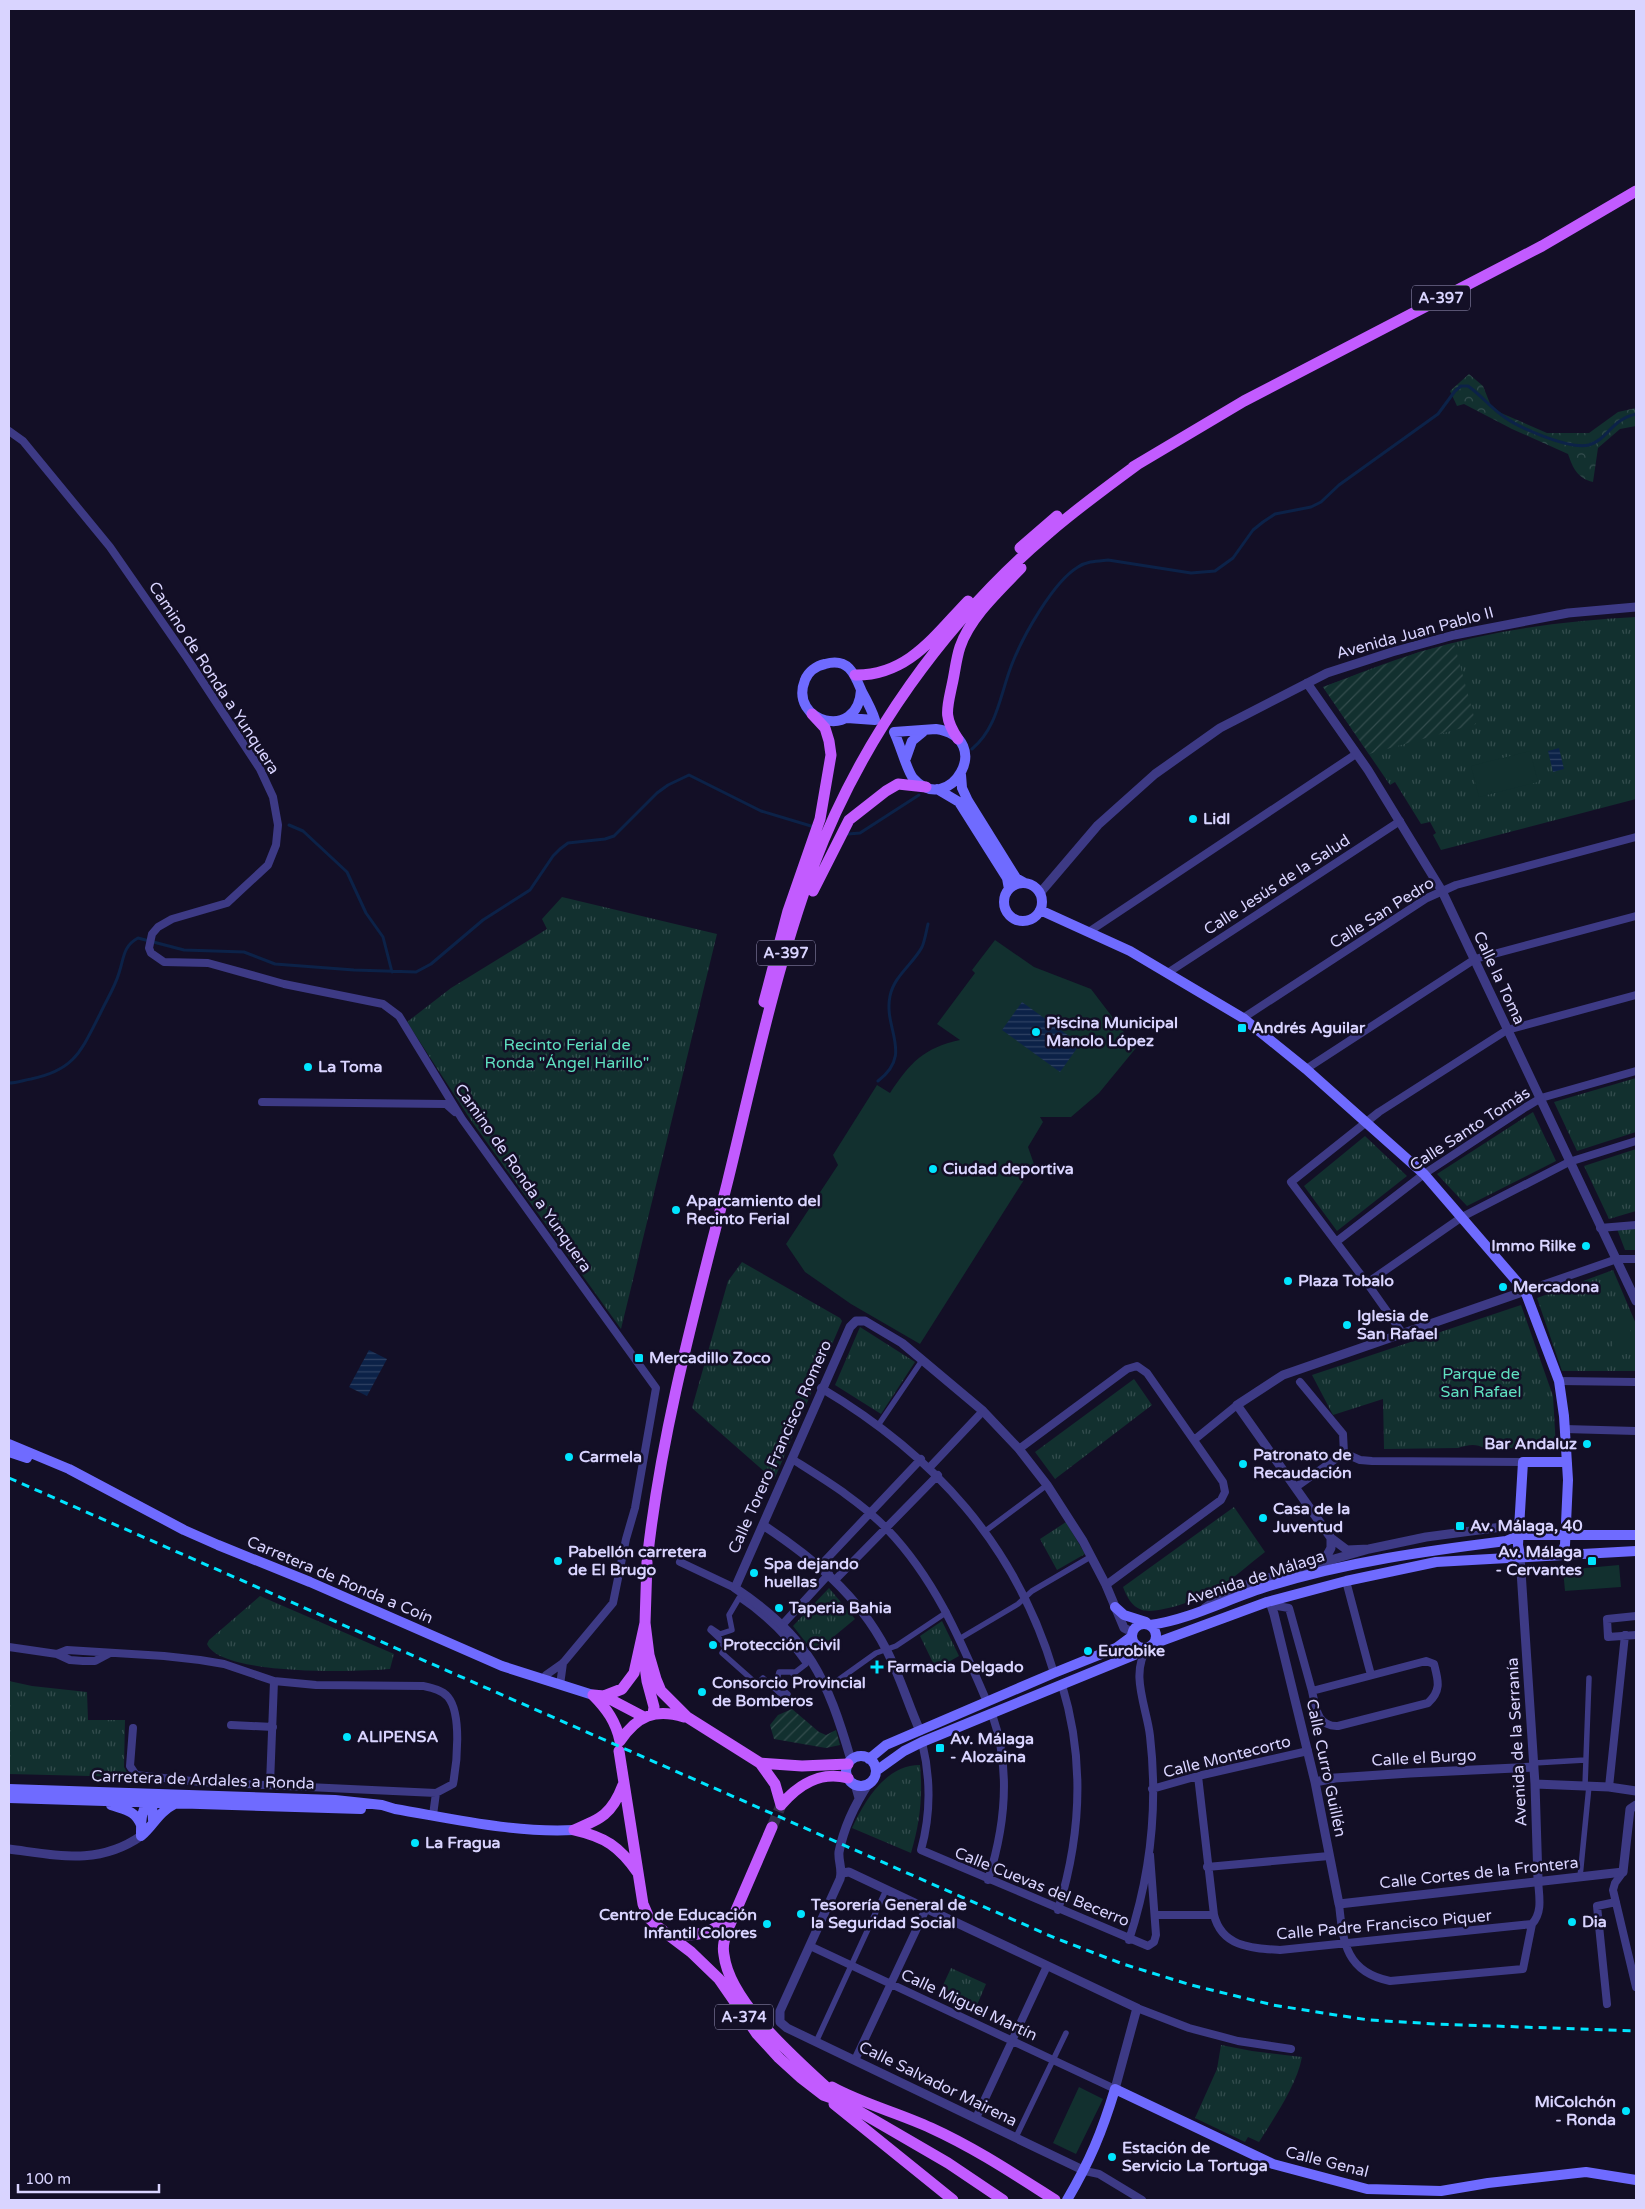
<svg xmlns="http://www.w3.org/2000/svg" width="1645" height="2209" viewBox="0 0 1645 2209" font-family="'Varela Round',sans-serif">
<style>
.grass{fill:url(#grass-tufts)}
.forest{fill:url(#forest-crowns)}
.garden{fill:url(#garden-furrows)}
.pitch{fill:#12302f}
.water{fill:url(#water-rules)}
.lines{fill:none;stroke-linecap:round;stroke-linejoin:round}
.stream{stroke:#0c2248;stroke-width:3}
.primary-tunnel{stroke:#312d47;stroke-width:11;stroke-dasharray:11 5.5;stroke-linecap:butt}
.pedestrian{stroke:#3d3a85;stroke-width:5.5}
.minor{stroke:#3d3a85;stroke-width:8}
.tertiary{stroke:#3d3a85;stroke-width:9}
.secondary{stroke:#6f6bff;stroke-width:10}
.primary{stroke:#c25bff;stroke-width:11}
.rail{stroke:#00e5ff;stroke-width:3;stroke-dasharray:8 6;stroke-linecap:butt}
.poi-dot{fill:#00e5ff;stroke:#130f26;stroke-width:2}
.labels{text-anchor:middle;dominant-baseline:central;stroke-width:5;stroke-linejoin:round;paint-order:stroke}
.shield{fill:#130f26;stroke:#9e99be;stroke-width:1}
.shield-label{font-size:15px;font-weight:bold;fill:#d9d4ff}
.street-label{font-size:16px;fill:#d9d4ff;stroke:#130f26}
.poi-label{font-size:16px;font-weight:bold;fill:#d9d4ff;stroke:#130f26;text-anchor:start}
.park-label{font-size:16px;fill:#5fe0c0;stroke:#130f26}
</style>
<defs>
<pattern id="grass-tufts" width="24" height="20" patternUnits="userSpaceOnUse" patternTransform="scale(1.25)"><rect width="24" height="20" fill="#12302f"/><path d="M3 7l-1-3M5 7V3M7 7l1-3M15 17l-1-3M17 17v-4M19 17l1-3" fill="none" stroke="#344d4e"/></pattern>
<pattern id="forest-crowns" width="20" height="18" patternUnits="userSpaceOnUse" patternTransform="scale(1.25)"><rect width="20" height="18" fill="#12302f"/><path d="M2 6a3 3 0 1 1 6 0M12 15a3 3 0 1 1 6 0" fill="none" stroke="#344d4e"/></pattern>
<pattern id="garden-furrows" width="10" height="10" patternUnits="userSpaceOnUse" patternTransform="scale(1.25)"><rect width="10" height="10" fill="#12302f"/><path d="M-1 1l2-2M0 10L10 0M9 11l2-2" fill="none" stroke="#344d4e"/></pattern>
<pattern id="water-rules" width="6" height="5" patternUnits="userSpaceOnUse" patternTransform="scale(1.25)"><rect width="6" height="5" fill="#0c2248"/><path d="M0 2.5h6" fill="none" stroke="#2f4163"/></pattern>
</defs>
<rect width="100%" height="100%" fill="#130f26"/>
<path class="grass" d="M1636 617V799L1441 850 1433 835 1436 833 1430 822 1421 824 1395 782 1390 785 1323 687C1355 675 1387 662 1420 652 1491 630 1562 621 1636 617Z
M562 897 717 934 621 1329 470 1119 407 1022 451 988 547 929 542 919Z
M1636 1078V1132L1577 1151 1554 1102Z
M1533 1112 1556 1161 1467 1206 1437 1174Z
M1365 1136 1407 1176 1337 1231 1304 1186Z
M1636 1149V1211L1609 1219 1584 1166Z
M1636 1228V1250H1625L1617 1229Z
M742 1262 840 1318 842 1321 774 1480 692 1408 728 1281Z
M1613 1270 1636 1324V1371H1562L1537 1298Z
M1521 1305 1553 1396 1556 1448H1484C1476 1443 1467 1445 1458 1448L1384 1449 1383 1399 1333 1415 1312 1375Z
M860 1327 915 1362 881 1414 835 1385Z
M1134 1379 1152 1405 1055 1479 1035 1452Z
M1234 1507 1265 1552C1249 1564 1233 1579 1216 1590 1202 1598 1158 1615 1142 1610 1131 1606 1127 1597 1123 1587Z
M1066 1522 1085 1554 1057 1570 1040 1539Z
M829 1588 855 1619 814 1653 793 1626Z
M260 1596 394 1654 390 1669C358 1672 221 1676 207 1644L209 1640Z
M942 1621 959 1656 936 1669 920 1636Z
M9 1681 32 1686 87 1692 88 1720H125L124 1767 130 1777 9 1774Z
M920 1765C923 1796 920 1823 911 1853L852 1828C865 1800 886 1765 920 1765Z
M951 1968 986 1984 974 2012 938 1996Z
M1221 2045 1252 2051 1302 2057C1297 2085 1274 2118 1259 2142L1248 2137 1245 2142 1195 2118 1217 2069Z"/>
<path class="forest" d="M1469 374 1483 386 1491 406 1501 413 1547 433H1589L1618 412 1636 408V426L1620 429 1598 448 1593 482C1577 478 1573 468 1568 454L1512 429 1464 404 1457 406 1450 391Z"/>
<path class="garden" d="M1454 643 1476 724 1369 754 1323 687 1419 652Z
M792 1709 819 1732 826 1735 836 1730 840 1745 826 1748 774 1739 770 1725 778 1715Z"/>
<path class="pitch" d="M1530 751 1538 782 1479 797 1471 766Z
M995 940 1034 967 1091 989 1136 1048 1099 1093 1071 1117H1040L1043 1122 1028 1147 1034 1164 920 1344 851 1304 805 1272 786 1244 838 1165 833 1155 877 1085 890 1093C910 1063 923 1048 960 1040L937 1024 975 973 972 970Z
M1612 1323H1630V1354H1612Z
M1619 1565 1621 1587 1565 1591 1563 1570Z
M1079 2087 1103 2099 1076 2154 1053 2143Z"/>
<path class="water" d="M1559 748 1564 769 1553 772 1548 751Z
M1022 1002 1080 1044 1060 1072 1002 1030Z
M369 1350 387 1359 367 1396 349 1387Z"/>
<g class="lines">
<path class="stream" d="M972 749C998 727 1000 694 1012 664 1023 636 1053 582 1078 567 1087 561 1098 561 1108 560L1191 573 1215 571 1233 558 1253 530 1263 522 1275 514 1311 507 1321 502 1339 485 1438 414 1455 391 1461 386H1468C1481 395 1490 407 1503 416 1519 428 1570 450 1589 445 1607 440 1612 419 1636 414
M289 825 303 831 347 872 366 913 383 937 392 972
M848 834 860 833 919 795
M878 1081C914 1054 883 1029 890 996 894 976 913 964 922 947 925 940 926 932 928 924
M9 1083C17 1083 24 1080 31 1079 75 1070 81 1051 100 1014 106 1001 115 987 119 973 124 958 123 946 138 938L184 950 244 952 275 964 354 970 416 972 431 964 483 920 530 890 553 856 560 849 568 843 605 839 614 836 657 793 668 785 689 775 761 811 811 826"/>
<path class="primary-tunnel" d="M772 1827 781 1805"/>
<path class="pedestrian" d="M879 1424 923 1359
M984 1532 1047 1485
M739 1598C766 1616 788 1638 806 1664L793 1674V1672H779L776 1684 788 1694 785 1698 763 1678 757 1684 722 1653 726 1648 723 1645 725 1644 710 1630 711 1628 720 1634 732 1630 729 1615Z
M959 1639 1018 1604 1032 1591 1092 1556
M827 1688 876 1653 896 1646 947 1612
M1534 1763 1585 1760
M1585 1786 1589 1678
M1580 1877 1589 1786
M816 2042 886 1890
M1016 2137 1066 2033"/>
<path class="minor" d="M9 431 23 441 110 547 187 658 260 769 273 797 278 825 276 845 268 865 227 903 172 919 158 927 152 934 149 948 151 953 164 962 208 963 284 984 383 1004 399 1016 462 1119 656 1388 635 1508 626 1539 613 1603 563 1663 546 1675 544 1680
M1090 931 1356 754
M1169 972 1400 821
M1243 1018 1427 898 1456 885 1636 837
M1306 1069 1475 959 1636 916
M262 1102 446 1104 455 1112
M1600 1228 1636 1225
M1336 1242 1424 1174 1526 1107 1541 1098 1636 1071
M1367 1283 1462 1217 1569 1162 1636 1141
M1525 1291 1617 1259H1636
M1403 1334 1367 1283 1291 1182 1379 1112 1507 1030 1636 995
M1559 1381 1636 1382
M1300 1382 1343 1434 1344 1453
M821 1388C934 1455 1016 1545 1054 1673
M1565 1429 1636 1431
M1194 1440 1237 1405
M1019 1449 1127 1369 1137 1366 1147 1373 1223 1482 1225 1492 1221 1500 1106 1585
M792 1459C825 1480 860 1501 887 1529 935 1579 960 1639 987 1702
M930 1467 983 1411
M1296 1487 1344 1453 1360 1460 1372 1461 1523 1462
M680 1562 735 1588
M820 1566 921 1459
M835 1580 938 1475
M1346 1581 1371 1675
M1271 1605 1289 1608 1312 1691
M1636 1616 1607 1619 1608 1637 1636 1635
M783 1624 829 1574
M9 1647 57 1654 70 1660 83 1661H95L110 1653
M57 1654 67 1650 164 1656 200 1660 224 1664 274 1681 316 1685 423 1686C432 1688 442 1690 448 1697 462 1714 457 1763 453 1784L436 1793
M1426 1661 1434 1664C1438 1680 1442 1690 1428 1703L1338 1726C1317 1727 1316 1708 1312 1691Z
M560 1685 563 1663
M231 1725 273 1727
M133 1728 130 1766 136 1775 201 1782 436 1793
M922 1742C931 1779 931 1814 921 1850L1148 1946 1154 1942 1156 1935 1150 1855
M1198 1776 1214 1915C1222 1947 1251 1948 1280 1950L1532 1924
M270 1784 274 1681
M1609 1787 1625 1635
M1152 1789 1198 1776 1308 1751
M433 1815 436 1793
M1207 1867 1329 1856
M1623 1872 1615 1883 1613 1890 1636 1987
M988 1880C1005 1827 1011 1768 992 1714
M1339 1904C1343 1941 1345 1972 1390 1981L1523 1969 1532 1924
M1058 1910C1081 1836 1085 1760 1062 1685
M1156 1915H1214
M1532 1924C1543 1912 1539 1896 1538 1880
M1129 1940C1151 1873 1158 1805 1150 1736 1147 1708 1129 1673 1148 1647
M810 1946 1115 2089
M1607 2004 1597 1906 1616 1902
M1137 2008 1189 2028 1238 2041 1291 2049
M855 2060 926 1909
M976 2118 1047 1966
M1085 2171 1099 2174 1142 2200"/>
<path class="tertiary" d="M1307 683 1368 770 1442 891 1636 1301
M1040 893 1098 825 1155 774 1220 728 1327 673 1392 652 1454 635 1568 613 1636 607
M763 1525C813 1558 858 1595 886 1649 900 1676 908 1704 920 1731
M1369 1549 1347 1550 1331 1538 1237 1405 1283 1375 1525 1291
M1520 1556 1535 1784 1538 1880
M1324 1561 1331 1548V1538
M1267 1602 1271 1605 1274 1614 1315 1782 1339 1904 1623 1872 1630 1809 1636 1805
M1205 1608 1225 1594 1254 1582 1369 1549 1426 1537 1509 1526 1526 1530 1534 1535
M851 1760C827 1678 809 1637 735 1588L850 1327 856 1321H865L902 1343 983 1411 1019 1449 1047 1485 1083 1541 1106 1585 1124 1628 1132 1632
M1315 1782 1335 1778 1410 1773 1534 1767
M869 1783C855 1804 844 1827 839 1852 838 1861 843 1870 840 1879L780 2011V2022L787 2028 1085 2171
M855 1784 859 1798
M1535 1784 1609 1787 1636 1791
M9 1849C56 1855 98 1866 141 1836
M842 1873 849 1872 1137 2008 1115 2089"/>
<path class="secondary" d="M847 718 875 720C872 710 867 701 862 692 855 675 849 657 825 664 816 666 808 672 805 680 788 722 858 742 861 690
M936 729C997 738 949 819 913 778 907 771 900 744 894 732Z
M906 758 912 741 923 732
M961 775 962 788 968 801 1016 878 1025 883
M937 789 959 802 1007 878 1009 889
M1004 902a19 19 0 1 1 38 0a19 19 0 1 1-38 0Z
M1040 910 1130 951 1243 1018 1306 1069 1424 1174 1525 1291 1559 1381 1564 1416 1568 1480 1565 1545 1561 1554
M9 1444 69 1469 184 1530 218 1545 310 1582 502 1666 593 1695
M9 1452 27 1458
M1520 1556 1518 1545 1523 1462H1567
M1115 1607 1124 1615 1146 1622
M1132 1636a12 12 0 1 1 24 0a12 12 0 1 1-24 0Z
M1150 1625C1192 1619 1229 1598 1269 1586 1346 1562 1426 1551 1506 1541L1520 1535H1636
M1153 1644 1267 1602 1346 1581 1436 1562 1636 1551
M846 1771a15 15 0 1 1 30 0a15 15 0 1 1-30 0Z
M869 1759 886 1745 1054 1673 1116 1648 1131 1637
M876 1771 904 1751 922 1742 1134 1655 1143 1648
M9 1789 335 1800 382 1805 395 1809C454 1819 513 1833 574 1830
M9 1798 361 1809
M145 1799 152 1805 153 1820
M111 1805C125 1810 135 1810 141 1825
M141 1836C141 1824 140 1805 153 1800
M141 1836C155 1824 157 1813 176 1803
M1067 2200C1090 2161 1102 2132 1115 2089L1273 2164 1367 2189 1441 2191 1488 2183 1586 2172 1636 2180"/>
<path class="primary" d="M1133 467 1244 401 1542 246 1636 191
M1020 548 1057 516
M855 675C908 676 935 635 968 601
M958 739C943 717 947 709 952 685 955 672 956 659 960 647 970 617 1000 590 1021 568
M813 891 849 820 886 791 898 784 926 787
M764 1002 788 911 820 819 831 755 829 741 825 728 812 714
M648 1553C662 1428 696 1306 727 1184 753 1078 775 970 813 867 861 739 945 621 1050 532 1078 508 1108 486 1138 464
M645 1623 649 1655 656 1679 661 1691 687 1717 760 1763 775 1784 781 1805
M644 1659 647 1681 654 1707 653 1714
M593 1695 604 1696 644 1717
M593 1695C607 1709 616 1722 620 1741
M604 1696 622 1689 634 1673 645 1623 647 1562
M620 1741C637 1716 655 1708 684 1717
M619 1751 643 1904 649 1918 658 1927 691 1952 719 1979 757 2034 779 2058 801 2078 823 2095 843 2102 948 2163 1003 2200
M760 1763 802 1766 848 1764
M781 1805C799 1784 820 1771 848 1778
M772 1827 728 1929C725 1938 722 1945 724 1955 730 2005 802 2064 838 2098
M574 1830C605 1837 619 1846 638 1873
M574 1830C601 1819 612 1814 623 1785
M670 1935C697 1936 709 1935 731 1917
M832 2087C863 2104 899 2113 931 2128 975 2148 1014 2174 1055 2200
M834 2104 953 2200"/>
<path class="rail" d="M9 1478 1055 1938 1123 1964 1191 1985 1273 2005 1323 2013 1369 2020 1436 2024 1636 2031"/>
</g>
<g class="poi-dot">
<circle cx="1193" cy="819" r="5"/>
<rect x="1237" y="1023" width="10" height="10" rx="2.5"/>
<circle cx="1036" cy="1032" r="5"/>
<circle cx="308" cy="1067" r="5"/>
<circle cx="933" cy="1169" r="5"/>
<circle cx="676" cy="1210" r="5"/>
<circle cx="1586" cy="1246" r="5"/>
<circle cx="1288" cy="1281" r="5"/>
<circle cx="1503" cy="1287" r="5"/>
<circle cx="1347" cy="1325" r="5"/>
<rect x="634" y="1353" width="10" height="10" rx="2.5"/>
<circle cx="1587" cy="1444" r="5"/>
<circle cx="569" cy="1457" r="5"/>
<circle cx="1243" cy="1464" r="5"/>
<circle cx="1263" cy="1518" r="5"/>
<rect x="1455" y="1521" width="10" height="10" rx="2.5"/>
<circle cx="558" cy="1561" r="5"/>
<rect x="1587" y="1556" width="10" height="10" rx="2.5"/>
<circle cx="754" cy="1573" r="5"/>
<circle cx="779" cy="1608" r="5"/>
<circle cx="713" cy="1645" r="5"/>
<circle cx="1088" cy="1651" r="5"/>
<path d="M874.5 1659.5h5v5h5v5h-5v5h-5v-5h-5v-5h5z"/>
<circle cx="702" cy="1692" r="5"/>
<circle cx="347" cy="1737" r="5"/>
<rect x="935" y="1743" width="10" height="10" rx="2.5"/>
<circle cx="415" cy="1843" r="5"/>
<circle cx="801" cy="1914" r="5"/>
<circle cx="1572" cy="1922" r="5"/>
<circle cx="767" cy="1924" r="5"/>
<circle cx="1626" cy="2111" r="5"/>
<circle cx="1112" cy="2157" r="5"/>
</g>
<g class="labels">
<g class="shield">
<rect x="1412" y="285.5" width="58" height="25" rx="4"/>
<rect x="757" y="940.5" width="58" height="25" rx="4"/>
<rect x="715" y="2004.5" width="58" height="25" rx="4"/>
</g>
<g class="shield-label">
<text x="1441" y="298">A-397</text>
<text x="786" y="953">A-397</text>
<text x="744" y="2017">A-374</text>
</g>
<g class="street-label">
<text transform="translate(1415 633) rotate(-15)">Avenida Juan Pablo II</text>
<text transform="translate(214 678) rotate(57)">Camino de Ronda a Yunquera</text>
<text transform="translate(1277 885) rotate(-33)">Calle Jesús de la Salud</text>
<text transform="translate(1382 913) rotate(-32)">Calle San Pedro</text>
<text transform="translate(1499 978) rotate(65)">Calle la Toma</text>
<text transform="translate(1470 1129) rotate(-33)">Calle Santo Tomás</text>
<text transform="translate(523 1178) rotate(55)">Camino de Ronda a Yunquera</text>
<text transform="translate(780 1447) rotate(-66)">Calle Torero Francisco Romero</text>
<text transform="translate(1255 1578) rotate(-18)">Avenida de Málaga</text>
<text transform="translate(340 1580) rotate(23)">Carretera de Ronda a Coín</text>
<text transform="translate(1517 1742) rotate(-93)">Avenida de la Serranía</text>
<text transform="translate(1227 1757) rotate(-14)">Calle Montecorto</text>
<text transform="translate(1424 1758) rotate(-3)">Calle el Burgo</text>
<text transform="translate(1326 1768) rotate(78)">Calle Curro Guillén</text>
<text transform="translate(203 1780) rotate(2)">Carretera de Ardales a Ronda</text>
<text transform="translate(1479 1873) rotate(-6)">Calle Cortes de la Frontera</text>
<text transform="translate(1042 1887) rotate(22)">Calle Cuevas del Becerro</text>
<text transform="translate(1384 1925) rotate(-5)">Calle Padre Francisco Piquer</text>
<text transform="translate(969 2005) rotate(25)">Calle Miguel Martín</text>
<text transform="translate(938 2084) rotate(26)">Calle Salvador Mairena</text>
<text transform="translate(1327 2162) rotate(14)">Calle Genal</text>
</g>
<g class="poi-label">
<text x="1203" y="819">Lidl</text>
<text x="1046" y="1023">Piscina Municipal<tspan x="1046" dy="18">Manolo López</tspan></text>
<text x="1252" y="1028">Andrés Aguilar</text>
<text x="318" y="1067">La Toma</text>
<text x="943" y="1169">Ciudad deportiva</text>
<text x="686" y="1201">Aparcamiento del<tspan x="686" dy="18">Recinto Ferial</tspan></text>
<text x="1576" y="1246" text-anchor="end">Immo Rilke</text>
<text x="1298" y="1281">Plaza Tobalo</text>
<text x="1513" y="1287">Mercadona</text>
<text x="1357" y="1316">Iglesia de<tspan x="1357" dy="18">San Rafael</tspan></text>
<text x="649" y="1358">Mercadillo Zoco</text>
<text x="1577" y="1444" text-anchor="end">Bar Andaluz</text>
<text x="1253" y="1455">Patronato de<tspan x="1253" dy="18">Recaudación</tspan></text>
<text x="579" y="1457">Carmela</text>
<text x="1273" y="1509">Casa de la<tspan x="1273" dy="18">Juventud</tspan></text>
<text x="1470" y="1526">Av. Málaga, 40</text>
<text x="568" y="1552">Pabellón carretera<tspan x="568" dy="18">de El Brugo</tspan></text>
<text x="1582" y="1552" text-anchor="end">Av. Málaga<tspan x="1582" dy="18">- Cervantes</tspan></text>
<text x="764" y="1564">Spa dejando<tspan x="764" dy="18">huellas</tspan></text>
<text x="789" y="1608">Taperia Bahia</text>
<text x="723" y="1645">Protección Civil</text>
<text x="1098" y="1651">Eurobike</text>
<text x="887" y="1667">Farmacia Delgado</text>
<text x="712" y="1683">Consorcio Provincial<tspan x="712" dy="18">de Bomberos</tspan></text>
<text x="357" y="1737">ALIPENSA</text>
<text x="950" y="1739">Av. Málaga<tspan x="950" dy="18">- Alozaina</tspan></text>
<text x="425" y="1843">La Fragua</text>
<text x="811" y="1905">Tesorería General de<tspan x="811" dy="18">la Seguridad Social</tspan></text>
<text x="757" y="1915" text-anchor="end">Centro de Educación<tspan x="757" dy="18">Infantil Colores</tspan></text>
<text x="1582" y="1922">Dia</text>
<text x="1616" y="2102" text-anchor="end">MiColchón<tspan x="1616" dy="18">- Ronda</tspan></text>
<text x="1122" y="2148">Estación de<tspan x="1122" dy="18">Servicio La Tortuga</tspan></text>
</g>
<g class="park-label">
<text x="567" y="1045">Recinto Ferial de<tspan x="567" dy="18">Ronda "Ángel Harillo"</tspan></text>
<text x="1481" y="1374">Parque de<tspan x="1481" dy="18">San Rafael</tspan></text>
</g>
</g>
<rect width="1645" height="2209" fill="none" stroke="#d9d4ff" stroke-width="20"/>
<path d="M18 2184v8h141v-8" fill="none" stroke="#d9d4ff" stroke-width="2.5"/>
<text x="25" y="2184" font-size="15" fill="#d9d4ff" stroke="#130f26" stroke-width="4" paint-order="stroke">100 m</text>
</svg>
